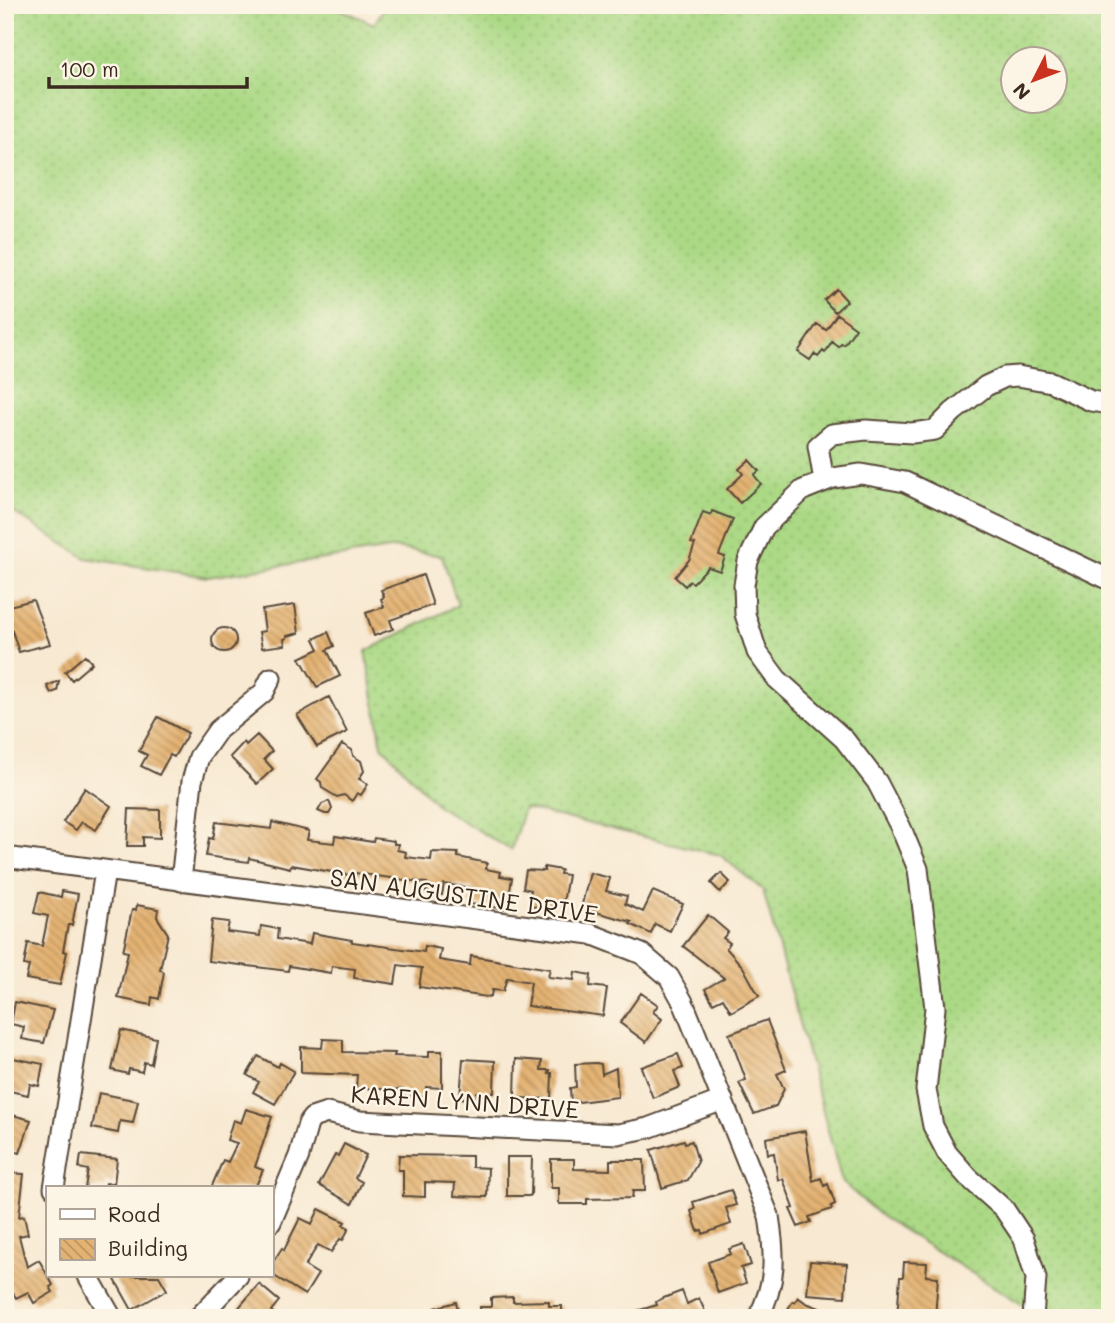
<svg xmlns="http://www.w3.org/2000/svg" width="1115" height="1323" viewBox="0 0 1115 1323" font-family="Mali,sans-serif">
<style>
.grass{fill:url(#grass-dots);stroke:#738252;stroke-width:2;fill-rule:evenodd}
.building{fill:url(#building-back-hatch)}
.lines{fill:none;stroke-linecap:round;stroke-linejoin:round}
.minor-casing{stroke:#574739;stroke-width:23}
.minor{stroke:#fff;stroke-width:19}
.labels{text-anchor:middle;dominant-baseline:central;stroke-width:5;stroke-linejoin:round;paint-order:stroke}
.street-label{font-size:24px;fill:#3b2a1e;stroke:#fcf5e5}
</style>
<defs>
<pattern id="grass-dots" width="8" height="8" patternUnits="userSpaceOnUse" patternTransform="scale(1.75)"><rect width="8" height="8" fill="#abd985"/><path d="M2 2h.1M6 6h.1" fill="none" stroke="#94ba72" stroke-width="1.8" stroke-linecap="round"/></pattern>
<pattern id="building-back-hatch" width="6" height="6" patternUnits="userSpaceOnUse" patternTransform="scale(1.75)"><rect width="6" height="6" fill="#e4b373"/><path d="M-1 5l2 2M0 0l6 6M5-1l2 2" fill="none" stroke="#ba925e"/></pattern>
</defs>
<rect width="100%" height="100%" fill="#fcf5e5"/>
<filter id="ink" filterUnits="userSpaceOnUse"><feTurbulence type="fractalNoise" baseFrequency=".0143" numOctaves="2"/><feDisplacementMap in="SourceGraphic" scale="14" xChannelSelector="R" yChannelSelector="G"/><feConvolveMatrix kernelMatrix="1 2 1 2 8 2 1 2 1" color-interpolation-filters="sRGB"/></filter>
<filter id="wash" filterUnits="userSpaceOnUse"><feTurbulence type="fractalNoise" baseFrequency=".00686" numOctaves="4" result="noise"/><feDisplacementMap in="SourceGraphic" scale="28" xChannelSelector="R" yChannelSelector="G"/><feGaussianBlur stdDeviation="1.57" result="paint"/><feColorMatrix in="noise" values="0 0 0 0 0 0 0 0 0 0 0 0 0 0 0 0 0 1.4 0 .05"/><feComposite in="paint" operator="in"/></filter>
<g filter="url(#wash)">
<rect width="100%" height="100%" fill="#f8e9d2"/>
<path class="grass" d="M5 5H331L374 24 386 5H1110V1318H1044L882 1217 842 1182 763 890 720 855 524 808 511 850 438 806 382 746 366 651 458 605 442 556 396 548 208 577 86 558 5 507ZM1014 60H1056V102H1014Z"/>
<g id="blocks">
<path class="building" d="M836 289 847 301 835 312 824 300Z
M837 314 856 328 844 345 841 344 839 347 832 342 825 353 823 351 818 357 814 354 810 360 798 352 817 324 826 330Z
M749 460 759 471 754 475 761 484 740 503 727 489 743 474 739 469Z
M712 511 733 519 719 555 725 557 720 571 708 567 693 583 690 581 685 586 675 577 689 560 695 544 691 543 703 512 711 515Z
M423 575 433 605 390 620 393 629 374 636 366 613 384 607 381 599 384 597 381 590Z
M33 600 50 644 19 652 11 628 5 630V607Z
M295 605 299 633 287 636V638L284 639 285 645 262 648 259 632 265 631 262 610Z
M212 640a12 12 0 1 1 24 0a12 12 0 1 1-24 0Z
M328 632 334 646 327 650 340 676 317 687 300 658 319 649 314 639Z
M85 655 92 663 72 680 65 672Z
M59 681 57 691 51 693 47 686Z
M329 697 347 732 317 747 297 715Z
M158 717 188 733 174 757 170 755 159 775 141 766 147 755 139 751Z
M257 735 272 751 264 759 273 769 257 784 230 757 244 742 246 745Z
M342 744 352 750 353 756 361 761 364 771 359 779 368 784 361 795 357 793 352 801 344 795 337 797 322 788 321 782 317 779Z
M85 788 111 806 96 830 82 822 76 830 63 822Z
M329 801 332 809 329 814H325L318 811 322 804Z
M129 809 160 810V838L143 837V846H127Z
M216 822 271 829 272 822 309 831 307 840 334 843 335 836 373 842 374 838 394 841V844H398L397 850 406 852 405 857 431 860 432 852 458 853V857L487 863 486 869 501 872 500 876 512 878 507 909 470 904 473 888 444 884 442 895 426 892 427 883 356 873 355 876 291 865 290 868 249 858 248 862 206 856 209 838 213 839Z
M544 867 561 870 560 874 568 875 563 903 553 901 552 909 529 906 531 890 523 888 526 870 544 871Z
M590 873 610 878 606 891 627 896 625 904 643 912 653 891 683 904 670 931 655 924 651 934 630 924 632 922 581 908Z
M721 873 730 882 720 892 711 883Z
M62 891 78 894 72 925H68L63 951 67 952 60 985 26 979 29 966 24 965 28 943 42 946 48 916 34 913 39 892 61 897Z
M137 905 158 909 157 917 168 934 160 969 164 972 159 999 152 997 151 1005 118 998 128 952 123 951 132 910H136Z
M708 915 728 932 723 938 730 943 726 948 743 967 759 996 731 1012 723 998 713 1003 705 989 724 978 683 946Z
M212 920 229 922 227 932 260 936 261 926 278 929 277 939 310 944 312 933 352 940V942L424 952 425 946 441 949 439 960 470 965 471 956 550 969 548 977 574 980 575 972 591 975 590 986 607 988 603 1016 527 1006 531 982 507 978 503 991 492 990 491 996 487 997 419 987 422 968 398 965 395 984 354 978 355 969 332 966 331 973 289 966 288 971 208 961Z
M641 993 658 1005 653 1012 662 1019 646 1042 620 1023Z
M15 1002 53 1010 44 1043 22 1039 24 1027 11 1024Z
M767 1020 786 1070 777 1074 784 1089 776 1106 754 1114 739 1083 746 1080 729 1034Z
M121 1030 156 1038 151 1064 144 1062 142 1072 129 1069 128 1074 112 1070Z
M323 1039 343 1040V1052L395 1053 394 1056 429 1057V1051H442V1088L426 1087 425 1097 403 1096V1090L356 1088 357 1075 301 1073V1047L322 1048Z
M678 1054 683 1068 674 1071 680 1087 653 1098 641 1067Z
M258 1056 278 1067 280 1063 294 1071 275 1104 253 1092 259 1082 247 1075Z
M8 1057 43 1064 39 1086 30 1084 28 1095 5 1090Z
M463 1059 495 1061 494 1093 477 1092V1099L460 1098Z
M516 1059 542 1061 541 1070H550L549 1073H552L551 1099 515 1098Z
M596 1063 601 1064 602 1074 616 1068 618 1097 571 1103 570 1088 576 1087 575 1064Z
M99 1093 138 1101 133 1123 120 1121 118 1133 92 1128Z
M246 1109 272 1117 255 1167 263 1170 255 1188H211L223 1160 228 1162 237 1143 227 1140 233 1120 241 1123Z
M5 1113 31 1120 20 1153 5 1149Z
M805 1131 813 1181 821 1178 824 1186 828 1184 835 1204 831 1206 832 1209 809 1217 811 1222 798 1227 790 1209 794 1208 783 1179 778 1180 774 1153 768 1154 766 1138Z
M684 1140 685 1143 692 1141 698 1162 688 1180 662 1188 651 1150Z
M344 1144 366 1155 355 1178 362 1182 352 1204 319 1185 335 1155 338 1156Z
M81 1155 117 1159 114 1184 106 1183 105 1188H85L88 1170 79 1168Z
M399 1155 472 1156V1167L488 1168 487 1197 454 1196 455 1183 425 1182V1197L403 1196V1170H398Z
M507 1157H532L531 1195 529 1196H507Z
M551 1159H574V1169L610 1170V1160H644L645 1191H633L632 1198 587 1199V1204H559V1188H551Z
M5 1173 24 1174 19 1217 24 1216 28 1234 19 1236 27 1267 39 1260 53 1285 50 1287 53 1292 34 1303 28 1292 16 1298 5 1279Z
M731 1190 736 1205 726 1208 731 1224 703 1234 702 1230 698 1231 691 1211 695 1209 693 1202Z
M319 1209 345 1222 343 1225 349 1228 343 1240 340 1239 331 1252 318 1245 305 1266 318 1274 305 1295 271 1274V1265L282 1248 284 1250 300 1218 312 1224Z
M744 1244 751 1265 741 1268 746 1283 718 1293 708 1262 731 1254 729 1249Z
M810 1261 847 1264 845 1297 807 1294Z
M904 1262 927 1263 926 1276 938 1277 935 1318H897L900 1277H903Z
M113 1276H159L167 1290 132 1310Z
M259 1284 279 1301 271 1311 279 1318H230Z
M682 1291 687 1304 699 1298 708 1318H623V1315L657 1305 656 1302 661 1299Z
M513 1297V1302L549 1301V1306H562V1318H480V1307H491V1298Z
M798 1297 806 1303 846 1318H782L793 1301 795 1302Z
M456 1302 460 1318H437L435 1308Z"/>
</g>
</g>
<g filter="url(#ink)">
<use href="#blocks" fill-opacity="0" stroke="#574739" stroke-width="2"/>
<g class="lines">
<g class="minor-casing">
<path id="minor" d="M824 481 818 446 832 434 866 430 912 433 935 430 953 412 986 386 1005 377 1018 376 1051 382 1091 401 1110 404
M5 857 591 934 642 954 669 977 683 1002 769 1216C775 1255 777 1282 758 1318
M181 881 192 781 199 757 218 730 264 692 271 678
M54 1188 105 871
M271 1222 299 1156 308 1124 312 1118 327 1113 360 1121 618 1134 648 1128 723 1100
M88 1276 112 1318
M198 1318 238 1276
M1033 1318 1036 1278 1024 1239 1004 1209 968 1177 947 1153 933 1126 926 1090 935 1008 918 869 901 828 877 782 844 739 777 679 757 652 745 614 744 585 748 561 764 527 803 490 833 478 861 474 905 482 1110 580"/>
</g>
<use href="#minor" class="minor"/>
</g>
</g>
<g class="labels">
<g class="street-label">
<text transform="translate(464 895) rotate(8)">SAN AUGUSTINE DRIVE</text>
<text transform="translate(465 1101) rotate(4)">KAREN LYNN DRIVE</text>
</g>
</g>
<rect width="1115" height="1323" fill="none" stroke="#fcf5e5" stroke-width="28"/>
<rect x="46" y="1186" width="228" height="91" fill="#fcf5e5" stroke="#afa495" stroke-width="2"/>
<rect x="60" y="1209" width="35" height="10" fill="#ffffff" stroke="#afa495" stroke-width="2"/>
<text x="108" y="1222" font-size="21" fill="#3b2a1e">Road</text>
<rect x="60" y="1239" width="35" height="21" fill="url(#building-back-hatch)" stroke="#afa495" stroke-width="2"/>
<text x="108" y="1256" font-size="21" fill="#3b2a1e">Building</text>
<g transform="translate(1034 80) rotate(228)"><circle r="33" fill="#fcf5e5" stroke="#afa495" stroke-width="2"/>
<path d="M0-5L12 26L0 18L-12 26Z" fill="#c8321e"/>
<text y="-10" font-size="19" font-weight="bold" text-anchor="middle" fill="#3b2a1e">N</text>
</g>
<path d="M49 77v10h198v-10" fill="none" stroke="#3b2a1e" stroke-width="3.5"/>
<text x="60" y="77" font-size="21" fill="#3b2a1e" stroke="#fcf5e5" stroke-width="5" paint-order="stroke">100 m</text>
</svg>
